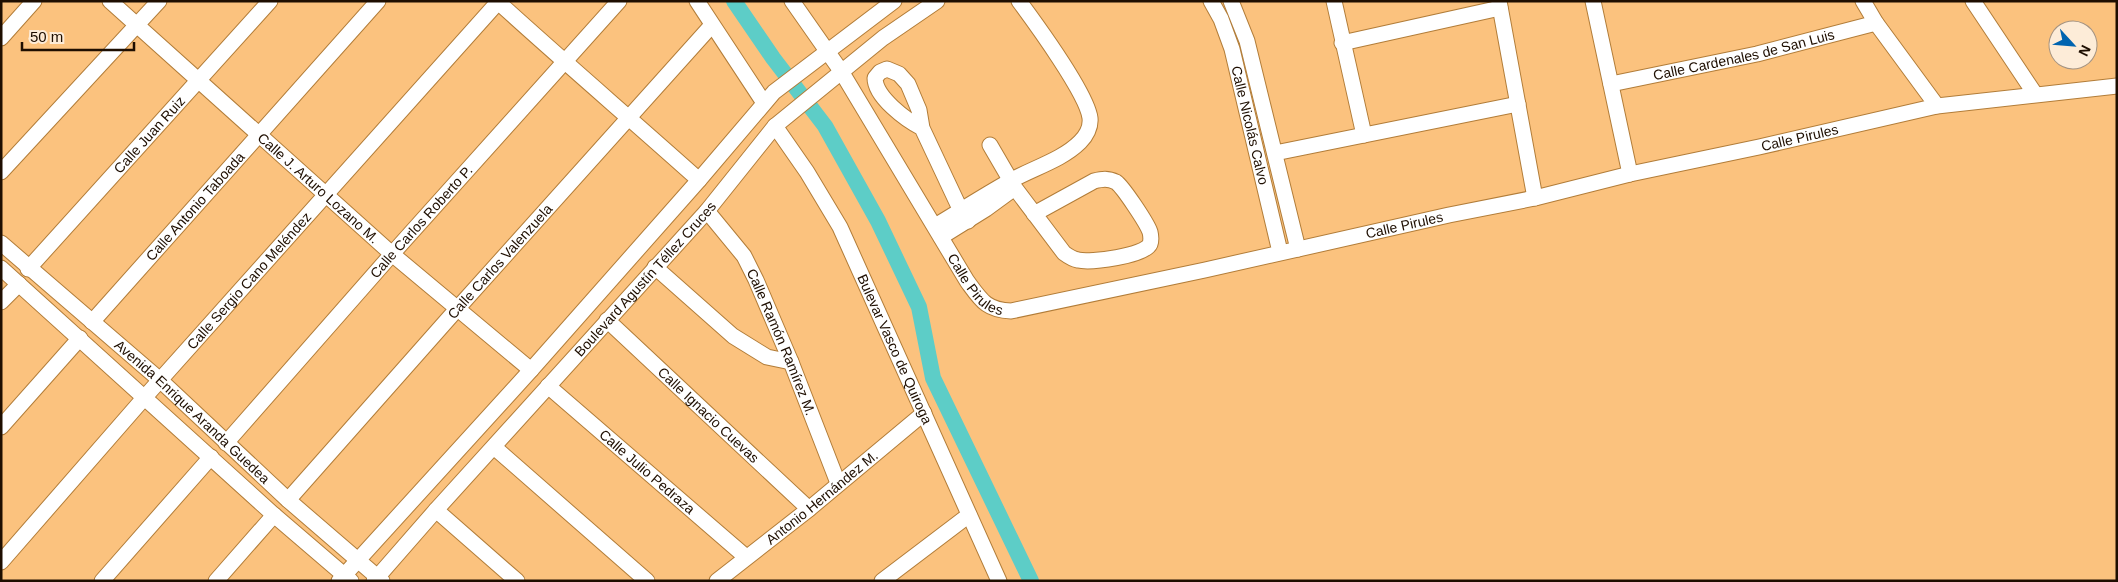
<svg xmlns="http://www.w3.org/2000/svg" width="2118" height="582" viewBox="0 0 2118 582" font-family="Arial,sans-serif">
<style>
.lines{fill:none;stroke-linecap:round;stroke-linejoin:round}
.canal{stroke:#5dcdc7;stroke-width:16}
.minor-casing{stroke:#b27d39;stroke-width:17}
.minor{stroke:#fff;stroke-width:15}
.labels{text-anchor:middle;dominant-baseline:central;stroke-width:4.5;stroke-linejoin:round;paint-order:stroke}
.street-label{font-size:14px;fill:#1e0e00;stroke:#fdecd8}
</style>
<rect width="100%" height="100%" fill="#fbc27e"/>
<g class="lines">
<path class="canal" d="M734 1 773 58 825 126 878 221 919 307 933 378 1031 581"/>
<g class="minor-casing">
<g id="minor">
<path id="s1" d="M110 1 392 254 531 370"/>
<path d="M497 1C564 62 632 120 699 180"/>
<path d="M697 1 764 103"/>
<path id="s2" d="M792 1 841 71 967 281C981 300 986 310 1011 311L1205 270 1449 215 1535 198 1630 174 1759 147 1937 106 2117 86"/>
<path id="s3" d="M1211 1 1221 19 1232 49 1280 252"/>
<path d="M1231 1 1247 41 1298 249"/>
<path d="M1334 1 1364 135"/>
<path d="M1499 1 1535 198"/>
<path d="M1593 1 1630 174"/>
<path d="M1863 1 1876 23 1937 106"/>
<path d="M1973 1 2035 94"/>
<path d="M1 38 34 1"/>
<path d="M1342 43 1500 8"/>
<path id="s4" d="M1611 84 1757 54 1876 23"/>
<path id="s5" d="M775 126 807 172 840 227 999 581"/>
<path d="M922 128C906 120 875 97 875 78L880 72 887 69 899 74 908 84 919 110 922 128 961 211 968 221"/>
<path d="M990 145 1015 188 1064 253C1068 256 1072 259 1078 260 1090 263 1145 256 1150 244 1151 241 1151 236 1150 232 1147 223 1123 187 1116 182 1108 178 1102 179 1094 181L1034 214"/>
<path d="M1275 153 1518 104"/>
<path d="M1 172 159 1"/>
<path id="s6" d="M707 211 744 256 756 280 791 362 838 483"/>
<path d="M935 226C960 211 985 195 1010 181 1033 168 1062 160 1080 142 1086 136 1091 127 1090 118 1087 94 1036 24 1019 1"/>
<path d="M941 237 986 209 1012 190"/>
<path id="s7" d="M1 243 160 380 288 500 382 581"/>
<path d="M655 267 733 336 767 357 791 362"/>
<path d="M1 268 274 515 351 581"/>
<path id="s8" d="M28 269 270 1"/>
<path d="M1 302 19 284"/>
<path id="s9" d="M607 320 809 509"/>
<path id="s10" d="M92 322 378 1"/>
<path id="s11" d="M548 386 746 557"/>
<path d="M1 427 80 338"/>
<path id="s12" d="M226 443 392 254 619 1"/>
<path d="M494 447 647 581"/>
<path id="s13" d="M288 500 457 309 712 25"/>
<path d="M436 510 517 581"/>
<path id="s14" d="M1 562 144 398 499 1"/>
<path d="M102 581 211 457"/>
<path d="M216 581 274 515"/>
<path d="M339 581 531 370 699 180 774 92 894 1"/>
<path id="s15" d="M374 581 436 510 707 211 775 126 883 38 937 1"/>
<path id="s16" d="M717 581 809 509 924 413"/>
<path d="M882 581 969 515"/>
</g>
</g>
<use href="#minor" class="minor"/>
</g>
<g class="labels">
<g class="street-label">
<text stroke="none"><textPath href="#s4" startOffset="136">Calle Cardenales de San Luis</textPath></text>
<text stroke="none"><textPath href="#s3" startOffset="131">Calle Nicolás Calvo</textPath></text>
<text stroke="none"><textPath href="#s8" startOffset="181">Calle Juan Ruiz</textPath></text>
<text stroke="none"><textPath href="#s2" startOffset="1194">Calle Pirules</textPath></text>
<text stroke="none"><textPath href="#s1" startOffset="280">Calle J. Arturo Lozano M.</textPath></text>
<text stroke="none"><textPath href="#s10" startOffset="155">Calle Antonio Taboada</textPath></text>
<text stroke="none"><textPath href="#s12" startOffset="295">Calle Carlos Roberto P.</textPath></text>
<text stroke="none"><textPath href="#s2" startOffset="789">Calle Pirules</textPath></text>
<text stroke="none"><textPath href="#s13" startOffset="319">Calle Carlos Valenzuela</textPath></text>
<text stroke="none"><textPath href="#s15" startOffset="406">Boulevard Agustín Téllez Cruces</textPath></text>
<text stroke="none"><textPath href="#s2" startOffset="339">Calle Pirules</textPath></text>
<text stroke="none"><textPath href="#s14" startOffset="375">Calle Sergio Cano Meléndez</textPath></text>
<text stroke="none"><textPath href="#s6" startOffset="152">Calle Ramón Ramírez M.</textPath></text>
<text stroke="none"><textPath href="#s5" startOffset="254">Bulevar Vasco de Quiroga</textPath></text>
<text stroke="none"><textPath href="#s7" startOffset="255">Avenida Enrique Aranda Guedea</textPath></text>
<text stroke="none"><textPath href="#s9" startOffset="139">Calle Ignacio Cuevas</textPath></text>
<text stroke="none"><textPath href="#s11" startOffset="131">Calle Julio Pedraza</textPath></text>
<text stroke="none"><textPath href="#s16" startOffset="134">Antonio Hernández M.</textPath></text>
</g>
</g>
<rect width="2118" height="582" fill="none" stroke="#1e0e00" stroke-width="5"/>
<g transform="translate(2073 45) rotate(116)"><circle r="24" fill="#fdecd8" stroke="#a49382"/>
<path d="M0-4L9 19L0 12L-9 19Z" fill="#0064b0"/>
<text y="-8" font-size="14" font-weight="bold" text-anchor="middle" fill="#1e0e00">N</text>
</g>
<path d="M22 42v8h112v-8" fill="none" stroke="#1e0e00" stroke-width="2.5"/>
<text x="30" y="42" font-size="15" fill="#1e0e00" stroke="#fdecd8" stroke-width="4" paint-order="stroke">50 m</text>
</svg>
